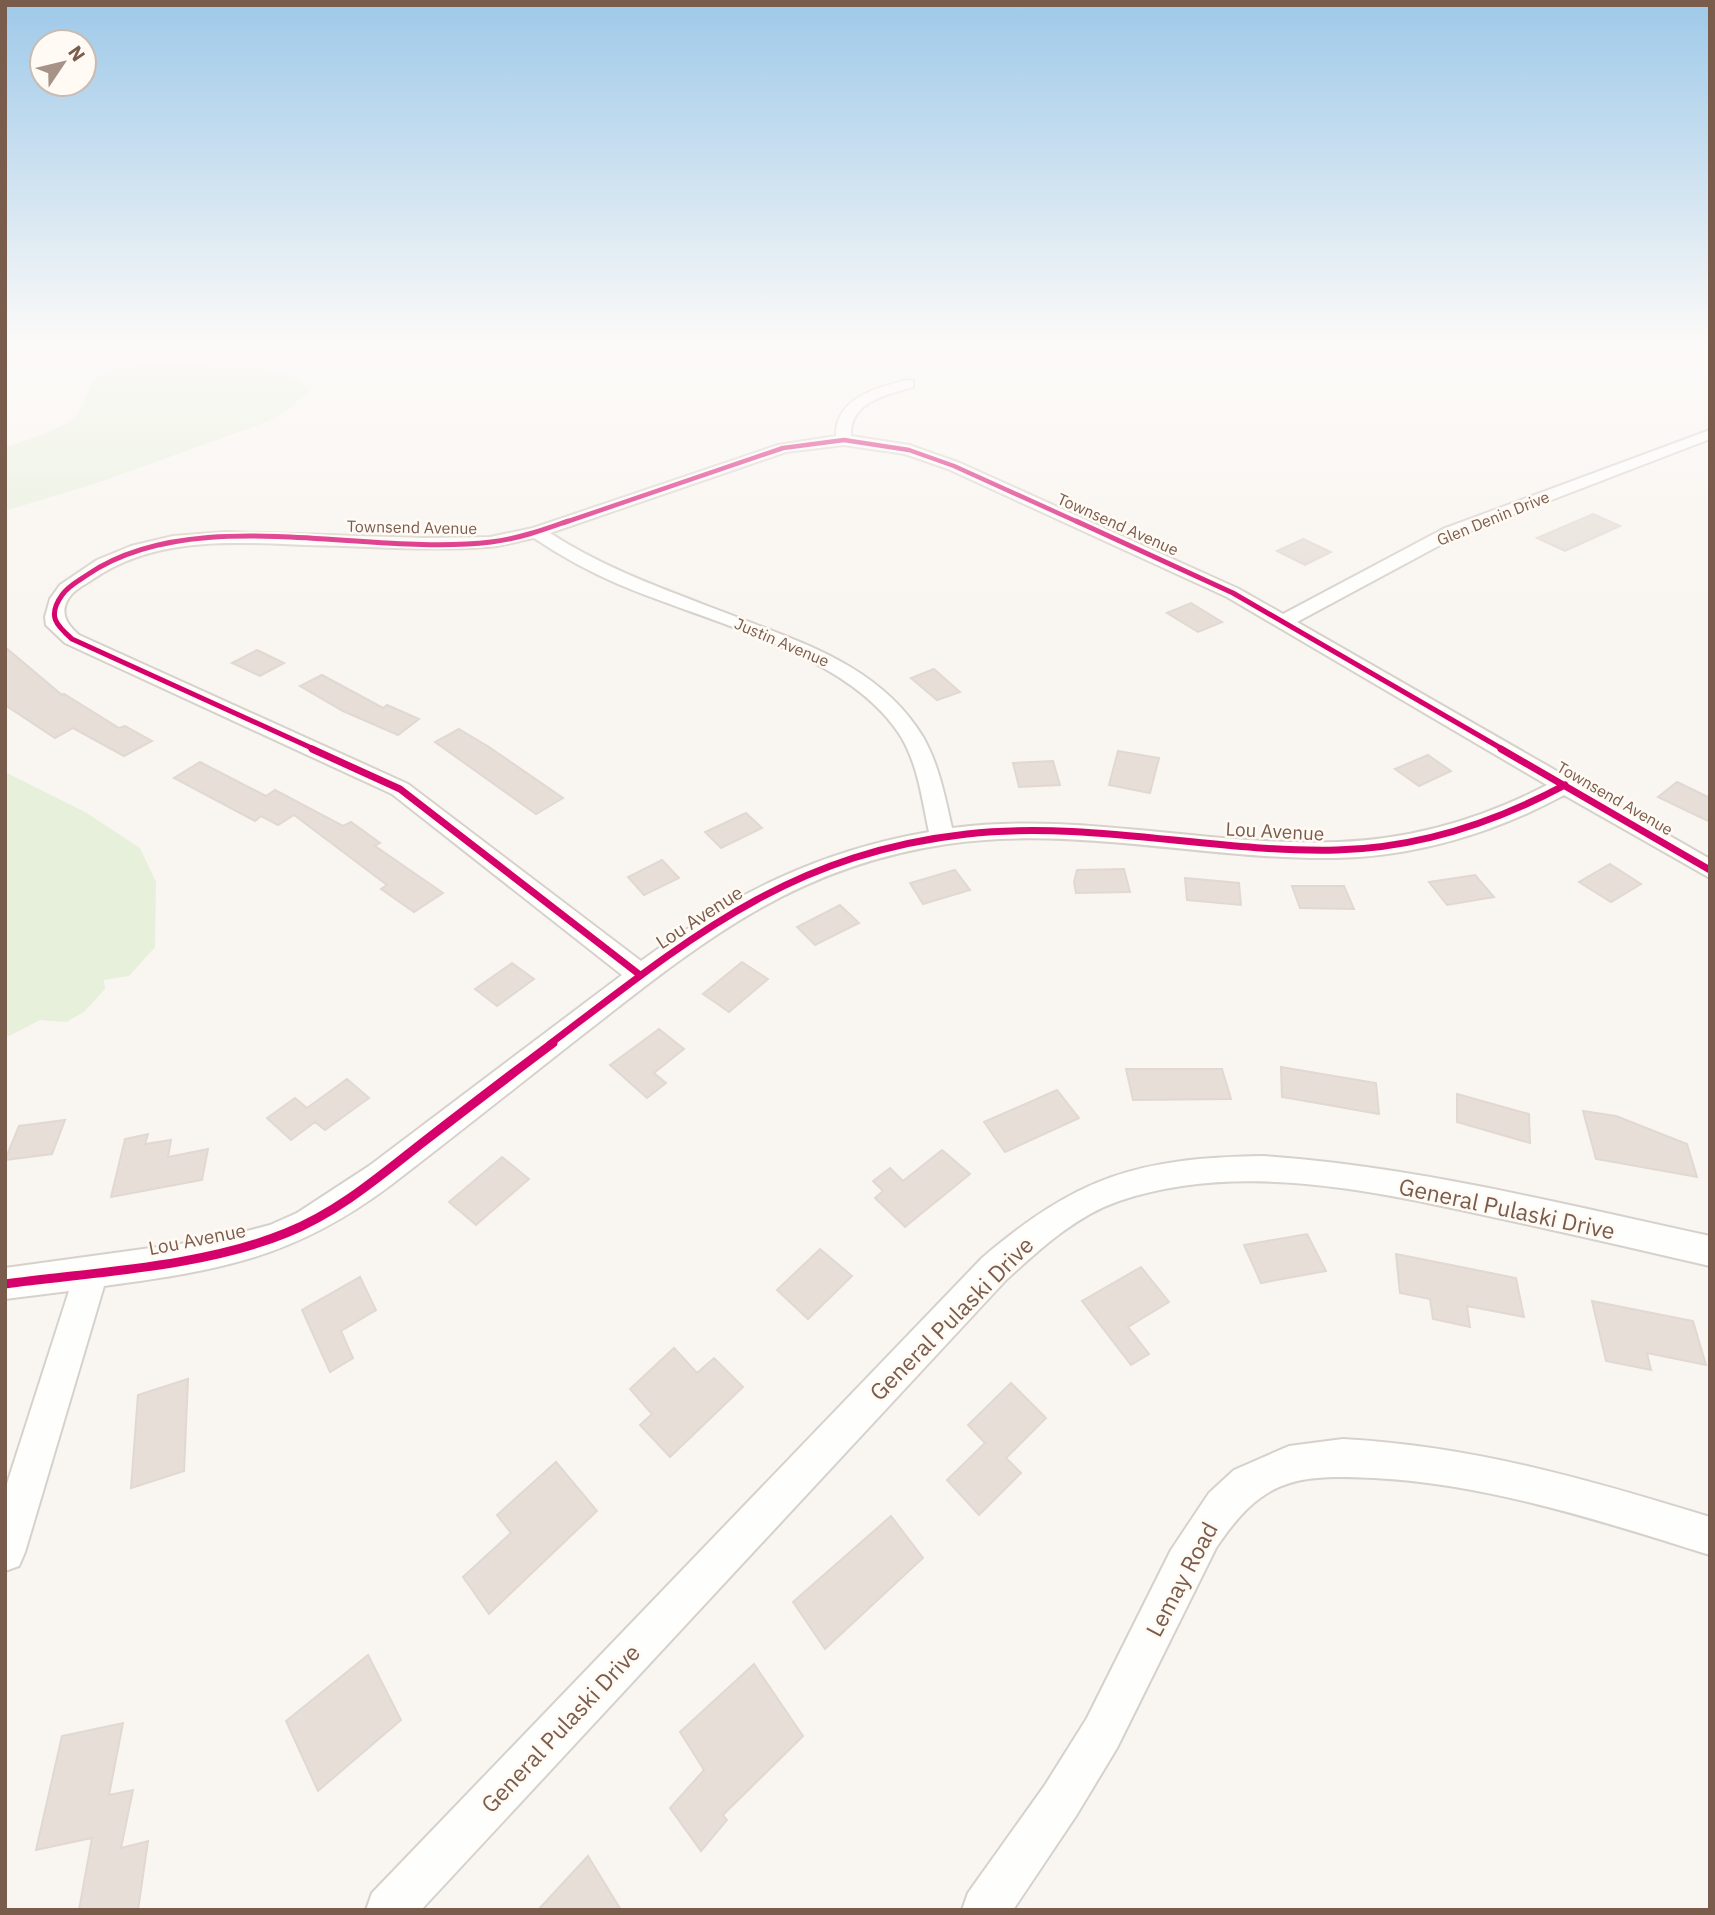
<svg xmlns="http://www.w3.org/2000/svg" width="1715" height="1915" viewBox="0 0 1715 1915" font-family="'IBM Plex Sans',sans-serif">
<style>
.green{fill:#e7f0db}
.building{fill:#e6ded7;stroke:#e2d8d2;stroke-width:2}
.lines{fill:none;stroke-linecap:round;stroke-linejoin:round}
.minor-casing{stroke:#d7d1cb;stroke-width:4}
.minor{fill:#fefefd;fill-rule:evenodd}
.cycleway-far3-casing{stroke:#fffaf3;stroke-width:7}
.cycleway-far2-casing{stroke:#fffaf3;stroke-width:9}
.cycleway-far1-casing{stroke:#fffaf3;stroke-width:11}
.cycleway-casing{stroke:#fffaf3;stroke-width:13}
.cycleway-far3{stroke:#d6006c;stroke-width:4.5}
.cycleway-far2{stroke:#d6006c;stroke-width:5}
.cycleway-far1{stroke:#d6006c;stroke-width:7}
.cycleway{stroke:#d6006c;stroke-width:9}
.labels{text-anchor:middle;dominant-baseline:central;stroke-width:5;stroke-linejoin:round;paint-order:stroke}
.far-street-label{font-size:16px;fill:#7a5c4d;stroke:#fffaf3}
.street-label{font-size:19px;fill:#7a5c4d;stroke:#fffaf3}
.near-street-label{font-size:23px;fill:#7a5c4d;stroke:#fffaf3}
</style>
<rect width="100%" height="100%" fill="#f9f5f0"/>
<path class="green" d="M181 362C221 373 279 356 310 391L283 413 264 423 97 483 5 511V447C24 441 69 428 79 412 89 398 86 378 105 372 130 364 155 365 181 362Z
M5 772 85 812 140 848 156 882 155 947 129 976 104 980 105 989 84 1012 66 1022 40 1020 5 1038Z"/>
<path class="building" d="M1593 514 1620 526 1565 551 1537 538Z
M1303 539 1331 552 1305 565 1277 551Z
M1191 603 1222 622 1198 632 1167 613Z
M5 647 62 695 64 694 119 728 125 726 152 741 124 756 73 728 55 738 5 705Z
M257 650 284 663 260 676 232 663Z
M934 669 960 692 937 700 911 678Z
M322 675 383 708 387 705 419 719 398 735 343 711 300 686Z
M459 729 489 747 563 798 536 814 435 742Z
M1118 751 1159 758 1150 793 1109 785Z
M1428 755 1451 771 1419 786 1395 769Z
M1053 761 1060 785 1019 787 1013 763Z
M200 762 266 796 275 790 343 826 351 822 380 843 375 846 443 893 414 912 381 889 387 885 294 815 278 825 261 816 255 821 174 778Z
M1677 782 1710 798V822L1658 797Z
M746 813 762 828 721 848 705 832Z
M662 860 679 878 644 895 628 877Z
M1610 864 1641 884 1611 902 1579 882Z
M1124 869 1130 892 1076 893 1074 882 1077 870Z
M955 870 970 890 923 904 910 883Z
M1475 875 1494 897 1447 905 1429 882Z
M1185 878 1239 883 1241 905 1187 900Z
M1292 886H1344L1354 909 1300 908Z
M840 905 859 923 815 945 797 927Z
M742 962 768 979 729 1012 703 994Z
M512 963 534 979 497 1006 475 989Z
M659 1029 684 1049 654 1073 666 1083 647 1098 610 1065Z
M1281 1067 1376 1083 1379 1114 1282 1097Z
M1126 1069H1222L1231 1099 1133 1100Z
M347 1079 369 1098 325 1130 315 1122 291 1140 267 1118 295 1098 307 1108Z
M1057 1090 1079 1118 1005 1152 984 1122Z
M1457 1094 1529 1114 1530 1143 1457 1122Z
M1583 1111 1616 1116 1687 1144 1697 1177 1596 1159Z
M65 1120 52 1154 5 1160 19 1126Z
M148 1134 145 1144 171 1140 168 1157 208 1149 202 1180 111 1197 125 1139Z
M942 1150 970 1174 905 1227 875 1198 883 1191 873 1181 890 1168 903 1181Z
M502 1157 529 1179 476 1225 449 1202Z
M1307 1234 1326 1271 1261 1283 1244 1245Z
M820 1249 852 1276 808 1319 777 1290Z
M1396 1254 1516 1278 1524 1317 1467 1306 1470 1327 1433 1319 1430 1299 1400 1293Z
M1141 1267 1169 1302 1128 1327 1149 1354 1131 1365 1082 1301Z
M360 1277 376 1310 341 1331 353 1358 330 1372 302 1310Z
M1592 1301 1693 1321 1706 1365 1647 1353 1651 1370 1606 1361Z
M674 1348 697 1373 714 1358 743 1387 670 1457 640 1425 652 1414 630 1389Z
M188 1379 184 1471 131 1488 138 1395Z
M1011 1383 1046 1418 1006 1458 1021 1473 979 1515 947 1480 985 1443 968 1425Z
M556 1462 597 1511 489 1614 463 1577 511 1533 497 1515Z
M891 1516 923 1558 825 1649 793 1602Z
M368 1655 401 1720 318 1791 286 1721Z
M754 1664 803 1736 723 1815 727 1820 701 1851 670 1808 704 1770 680 1732Z
M123 1723 109 1795 133 1790 121 1848 148 1841 138 1910H79L92 1838 36 1850 62 1736Z
M588 1856 621 1910H538Z"/>
<g class="lines">
<g class="minor-casing">
<path id="minor" d="M908 380 913 381V387C886 395 849 402 851 436L909 445 960 463 1239 589 1283 614 1443 529 1710 430V439L1455 537 1297 622 1710 859V878L1564 795C1494 833 1414 857 1335 858 1205 860 1077 825 947 844 793 867 703 941 585 1033 520 1084 456 1135 391 1185 294 1258 221 1270 104 1286L25 1552 19 1566 5 1571V1490L69 1291 5 1299V1268L216 1239 270 1225 297 1213 369 1166 622 975 392 794 65 643 46 625 45 617 50 599 60 585 97 560 131 546 173 536 226 532 424 538 490 537 533 528 778 445 836 436C835 398 878 387 908 380ZM844 445 905 454 948 469 1227 597 1547 785C1482 819 1412 839 1339 842 1209 847 1082 811 952 828 945 797 939 765 923 737 882 669 809 645 739 618 675 593 608 571 550 533L786 452ZM534 538C561 556 588 571 618 584 706 622 847 652 900 735 918 764 922 799 929 832 818 851 731 895 641 961L408 784 79 635C66 624 58 611 71 595 77 588 86 584 93 579 156 536 232 542 305 545 365 546 426 551 487 547 503 546 519 541 534 538Z
M1262 1156C1413 1166 1562 1204 1710 1236V1266C1642 1250 1575 1235 1507 1220 1383 1193 1243 1159 1119 1201 1075 1216 1039 1250 1006 1280L421 1910H366L372 1893 982 1258C1077 1177 1137 1158 1262 1156Z
M1343 1439C1472 1446 1587 1479 1710 1517V1555C1601 1521 1489 1484 1374 1478 1347 1477 1316 1475 1290 1483 1256 1493 1235 1520 1216 1548L1117 1748 1076 1816 1013 1910H962L968 1893 1045 1785 1087 1718 1171 1550 1209 1493 1234 1470 1289 1446Z"/>
</g>
<use href="#minor" class="minor"/>
<g class="cycleway-far3-casing">
<path id="cycleway-far3" d="M563 523 783 448 844 440 909 450 954 466 1080 523"/>
</g>
<g class="cycleway-far2-casing">
<path id="cycleway-far2" d="M1076 521 1233 593 1504 750
M316 750 72 639C56 625 47 616 62 595 68 586 78 581 87 575 194 502 367 557 491 542 517 539 543 530 568 521"/>
</g>
<g class="cycleway-far1-casing">
<path id="cycleway-far1" d="M312 749 400 789 640 975
M1501 749 1710 870
M550 1044C687 940 788 854 967 834 1091 820 1213 853 1337 850 1418 848 1494 823 1565 785"/>
</g>
<g class="cycleway-casing">
<path id="cycleway" d="M5 1284C94 1272 203 1267 286 1233 337 1213 380 1176 422 1143 466 1109 509 1076 553 1043"/>
</g>
<use href="#cycleway-far3" class="cycleway-far3"/>
<use href="#cycleway-far2" class="cycleway-far2"/>
<use href="#cycleway-far1" class="cycleway-far1"/>
<use href="#cycleway" class="cycleway"/>
</g>
<linearGradient id="sky" x2="0" y2="1"><stop stop-color="#9ec9e9"/><stop offset="0.56" stop-color="#fcfaf8"/><stop offset="1" stop-color="#fcfaf8" stop-opacity="0"/></linearGradient>
<rect width="1715" height="615" fill="url(#sky)"/>
<g class="labels">
<g class="far-street-label">
<text transform="translate(1493 518) rotate(-22)">Glen Denin Drive</text>
<text transform="translate(1118 524) rotate(24)">Townsend Avenue</text>
<text transform="translate(412 527) rotate(1)">Townsend Avenue</text>
<text transform="translate(782 642) rotate(23)">Justin Avenue</text>
<text transform="translate(1615 798) rotate(30)">Townsend Avenue</text>
</g>
<g class="street-label">
<text transform="translate(1275 831) rotate(3)">Lou Avenue</text>
<text transform="translate(699 917) rotate(-33)">Lou Avenue</text>
<text transform="translate(197 1239) rotate(-11)">Lou Avenue</text>
</g>
<g class="near-street-label">
<text transform="translate(1507 1208) rotate(12)">General Pulaski Drive</text>
<text transform="translate(951 1318) rotate(-45)">General Pulaski Drive</text>
<text transform="translate(1181 1579) rotate(-62)">Lemay Road</text>
<text transform="translate(560 1728) rotate(-47)">General Pulaski Drive</text>
</g>
</g>
<rect width="1715" height="1915" fill="none" stroke="#7a5c4d" stroke-width="14"/>
<g transform="translate(63 63) rotate(55)"><circle r="33" fill="#fffaf3" stroke="#cabbb1" stroke-width="2"/>
<path d="M0-5L12 26L0 18L-12 26Z" fill="#a69286"/>
<text y="-10" font-size="19" font-weight="bold" text-anchor="middle" fill="#7a5c4d">N</text>
</g>
</svg>
